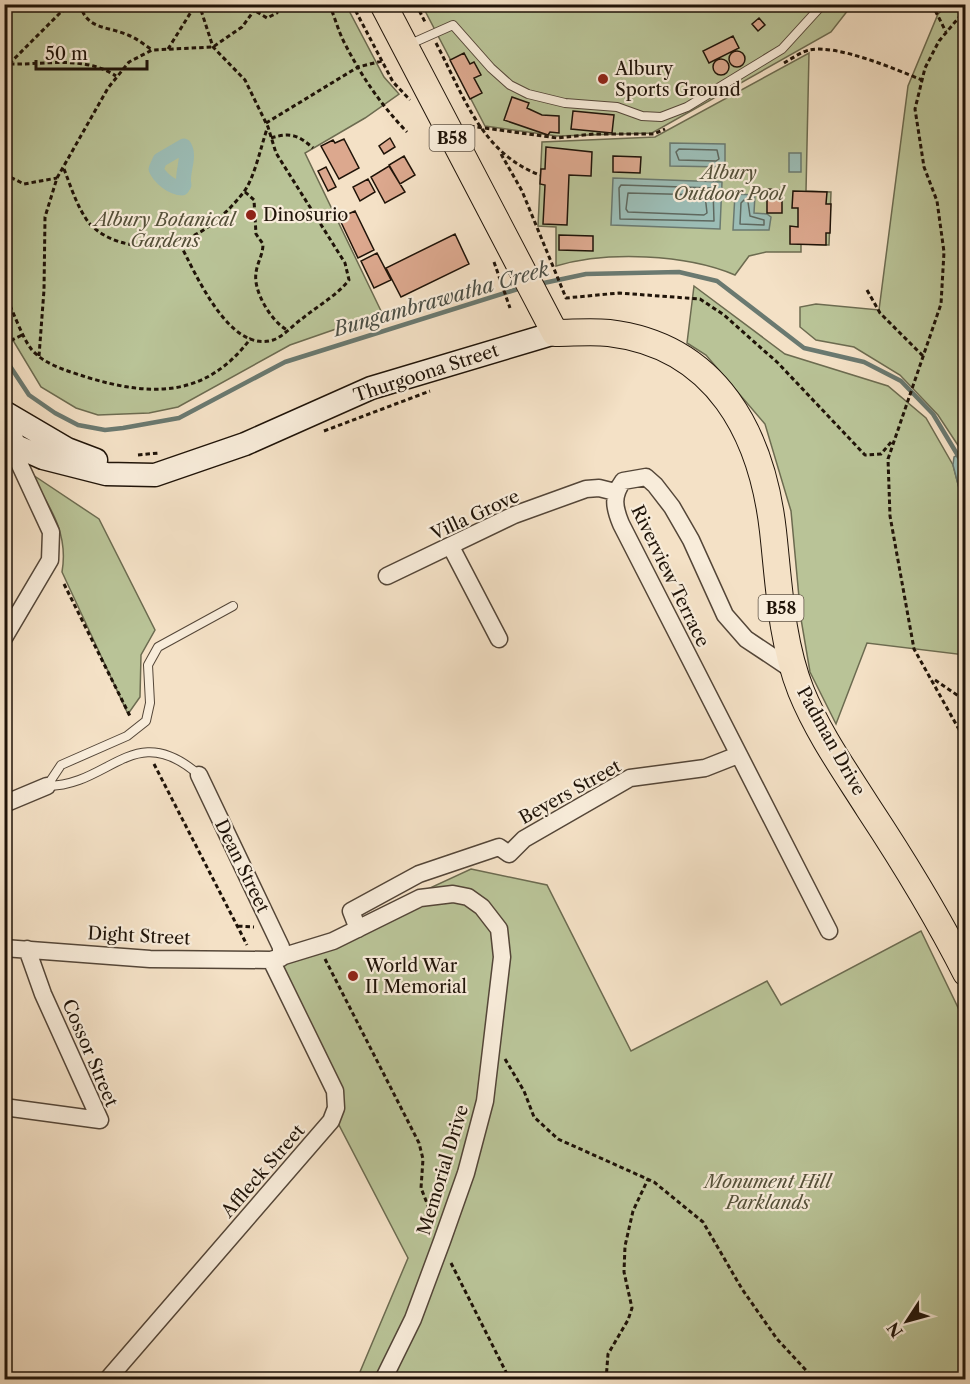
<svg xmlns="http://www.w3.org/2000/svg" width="970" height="1384" viewBox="0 0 970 1384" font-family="'Libre Caslon Text',serif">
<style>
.green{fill:#b9c397;stroke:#6c6b50;stroke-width:1.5}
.water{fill:#9cbdb6;stroke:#6a7970;stroke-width:1.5}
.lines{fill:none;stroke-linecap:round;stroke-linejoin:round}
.shore{stroke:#5e685f;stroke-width:1.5}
.stream{stroke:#6a7970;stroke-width:4.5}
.canal{stroke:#9cbdb6;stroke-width:15}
.building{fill:#dca88e;stroke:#1f1308;stroke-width:1.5}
.service-casing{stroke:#544638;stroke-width:10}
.minor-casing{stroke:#544638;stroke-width:19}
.secondary-casing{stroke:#1f1308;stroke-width:25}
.primary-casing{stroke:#1f1308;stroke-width:28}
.path{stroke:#1f1308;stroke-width:3;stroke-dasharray:4.5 3;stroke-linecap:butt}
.service{stroke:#f8ecda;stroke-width:8}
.minor{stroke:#f8ecda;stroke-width:16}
.secondary{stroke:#f8ecda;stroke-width:22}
.primary{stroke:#f4e1c6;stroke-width:26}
.poi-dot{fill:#8f2418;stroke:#f8ecda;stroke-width:2}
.labels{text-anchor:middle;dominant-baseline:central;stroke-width:4.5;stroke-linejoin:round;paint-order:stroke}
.shield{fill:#f8ecda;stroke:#605447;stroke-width:1.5}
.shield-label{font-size:16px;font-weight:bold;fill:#1f1308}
.poi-label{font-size:18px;fill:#1f1308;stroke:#f8ecda;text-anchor:start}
.park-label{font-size:18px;font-style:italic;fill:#55513a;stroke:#f8ecda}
.street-label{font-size:18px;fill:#1f1308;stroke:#f8ecda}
.water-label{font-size:20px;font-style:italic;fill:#4b4e45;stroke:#f8ecda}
</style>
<rect width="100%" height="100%" fill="#f4e1c6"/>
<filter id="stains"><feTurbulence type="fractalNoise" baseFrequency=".00333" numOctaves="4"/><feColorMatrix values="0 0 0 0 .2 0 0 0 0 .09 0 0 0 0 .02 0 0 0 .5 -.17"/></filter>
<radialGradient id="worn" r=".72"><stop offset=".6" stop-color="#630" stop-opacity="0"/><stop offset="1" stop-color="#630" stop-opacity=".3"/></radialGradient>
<path class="green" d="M4 5H346L384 77 399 94 365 118 305 153 382 313 290 345 178 407 149 413 98 415 76 408 41 387 5 327Z
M422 5H852L831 32 652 133 557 136 485 126Z
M948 5H966L965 456 938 415 900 375 854 347 816 340 800 327V307L816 304 879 310 908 86 938 14Z
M809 53 806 191 831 192 829 245 801 244V252H766L749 256 735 275C686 254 607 251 556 266V227L538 226 542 142 655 137Z
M694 286 785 354 888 386 926 418 953 465 965 511V655L867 643 836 724 810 672 801 619 791 511 765 424 706 355 687 343Z
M30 473 99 519 155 630 141 655 140 697 128 714 62 572C69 532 49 506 30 473Z
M471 869 547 885 631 1051 767 981 781 1005 921 931 965 1022V1379H357L408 1258 339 1125 341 1106 274 960Z"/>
<path class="water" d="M670 143 725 144V167L670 166Z
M789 153H801V172H789Z
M613 178 722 182 720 229 611 225Z
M735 194 755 195 754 213 767 214 771 217 769 230H733Z
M961 453 965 456V511L953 465 954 457Z"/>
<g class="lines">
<path class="shore" d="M679 149 717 150 719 159 716 161 679 160 676 152Z
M621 185 713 188 714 221 620 219 619 188Z
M628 193 705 195 707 213 704 215 628 212 626 209Z
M744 200 748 202 750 216 764 220V225L740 224 741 203Z"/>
<path class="stream" d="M539 284 586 274 679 272 717 281 804 348 864 362 901 381 933 414 966 469
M4 357 29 395 55 413 78 425 105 430 123 428 179 418 285 362 521 288"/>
<path class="canal" d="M182 188C172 188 160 178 156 169L160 160 184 146C191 157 181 172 184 185"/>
</g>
<path class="building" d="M759 18 765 25 758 31 752 24Z
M733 36 739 48 709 63 703 51Z
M729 59a8 8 0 1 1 16 0a8 8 0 1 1-16 0Z
M464 53 470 64 474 62 481 75 474 78 482 93 470 99 450 60Z
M713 67a8 8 0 1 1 16 0a8 8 0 1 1-16 0Z
M512 97 529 103 527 108 542 115 559 116V133L550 132 548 135 504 120Z
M573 111 614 115 612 133 571 129Z
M390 138 395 147 384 154 379 146Z
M344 139 359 168 339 179 321 146 333 140 335 143Z
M546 147 592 152 591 176 569 175 567 225 543 224 545 185 540 184 541 169H545Z
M404 156 415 175 400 184 389 165Z
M613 156 641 157 640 173 613 172Z
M389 166 405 192 385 203 371 177Z
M326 167 336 187 328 191 318 171Z
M368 179 375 192 360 201 353 187Z
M767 189 782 190V213H767Z
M793 191 827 192 826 204H831L830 233H826V245L790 244V226L798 227V208H792Z
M355 211 374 250 358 258 339 218Z
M455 234 469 264 401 297 386 268Z
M559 235 593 236V251L559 250Z
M377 253 391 280 374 288 361 261Z"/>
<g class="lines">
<g class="service-casing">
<path id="service" d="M408 45 453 25 491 68 510 85 528 94 565 103 617 107 642 116 661 117 687 107 782 49 823 4
M199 775C134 718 110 786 47 786L61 765 127 736 146 721 150 703 148 665 158 647 233 606"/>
</g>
<g class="minor-casing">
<path id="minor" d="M451 547 499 639
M387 576 514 515 586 489 599 488 615 492
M4 638 50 560 51 532 7 437
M794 671 746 639 725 615 691 540 672 507 655 485 646 477 623 481C612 496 614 507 621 524L829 931
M199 775 281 947V958
M4 804 47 786
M358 929 351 911 419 874 499 847 509 854 524 839 630 778 705 768 738 755
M4 948 150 959 271 960 333 941 420 898 453 894 468 897 482 907 499 929 502 957 485 1101 466 1173 442 1241 413 1319 383 1380
M4 1107 100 1120 43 994 27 949
M107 1380 331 1121 336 1108 335 1091 271 960"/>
</g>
<g class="secondary-casing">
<path id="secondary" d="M4 412 67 449 96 460
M4 429 16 446 43 458 106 474 155 475 245 444 371 388 555 333"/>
</g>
<g class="primary-casing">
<path id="primary" d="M383 4 555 333C573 333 591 331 609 333 717 346 762 434 773 531 779 585 781 640 801 691 818 733 845 771 869 809 904 862 937 916 966 973"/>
</g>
<path class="path" d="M80 4C86 30 108 26 128 35 136 38 145 45 152 50
M256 4 257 12 267 18 277 13 279 4
M329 4C335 17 338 31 345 44 362 77 381 105 407 132
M352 4 393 82 410 100
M416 4 426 24
M932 4 946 32
M966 9 939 41 925 68 915 109 924 167 937 201 944 252 941 304 888 459 890 516 914 649 966 742
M436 43C464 96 481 153 540 175
M168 49 196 4
M784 63C791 59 801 52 809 50 837 44 895 69 922 80
M10 64C46 65 84 55 116 76
M4 69 60 13 74 4
M266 123 358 67 382 61
M470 126 557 138 594 134H654L665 129
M271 138C291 132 298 135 313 148
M501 154 522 191 566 298 619 293 700 299 724 315 778 363 865 455 881 454 892 441
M64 169C71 187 77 207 89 223 101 236 116 242 133 245 179 253 215 228 243 193 254 180 261 146 267 129
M4 174 24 184 57 178
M245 192 254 200 256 234 263 244C263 255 257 263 256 273 253 291 271 321 287 330
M180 244C195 272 229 354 273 340 283 337 294 324 303 318 319 305 336 296 349 280L345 263 276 153 268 127 245 80 213 47 199 4
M494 262 510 308
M867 290 880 313 924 357
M4 292C12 308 22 338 32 350 45 365 68 371 86 377 152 397 206 398 251 338
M4 344 24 334
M39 356 44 290 45 217 57 178 108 88 129 62 152 50 213 47 242 27 256 8
M4 386 10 394
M324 431 430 391
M138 455 159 453
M64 584 131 718
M935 680 966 701
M154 764 247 945
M238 926 254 927
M325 959 419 1143 423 1159 421 1188 434 1221
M962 993 966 1000
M505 1059 524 1091 534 1117 558 1139 654 1182 703 1222 742 1289 777 1339 815 1380
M451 1263 510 1380
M606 1380 608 1354 628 1320 632 1308 624 1272 625 1246 633 1211 648 1179"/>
<use href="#service" class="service"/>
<use href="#minor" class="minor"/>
<use href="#secondary" class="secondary"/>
<use href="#primary" class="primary"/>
</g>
<g class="poi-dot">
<circle cx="603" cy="79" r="6"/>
<circle cx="251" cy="215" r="6"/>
<circle cx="353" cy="976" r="6"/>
</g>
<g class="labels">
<g class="shield">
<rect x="429.5" y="125" width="45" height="26" rx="4.5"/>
<rect x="758.5" y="595" width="45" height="26" rx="4.5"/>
</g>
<g class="shield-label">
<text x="452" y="138">B58</text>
<text x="781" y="608">B58</text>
</g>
<g class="poi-label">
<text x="615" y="69">Albury<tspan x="615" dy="21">Sports Ground</tspan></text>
<text x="263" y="215">Dinosurio</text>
<text x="365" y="966">World War<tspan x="365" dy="21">II Memorial</tspan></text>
</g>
<g class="park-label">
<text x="729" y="173">Albury<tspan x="729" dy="21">Outdoor Pool</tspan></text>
<text x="165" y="220">Albury Botanical<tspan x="165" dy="21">Gardens</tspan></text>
<text x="768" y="1182">Monument Hill<tspan x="768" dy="21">Parklands</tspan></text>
</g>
<g class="street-label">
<text transform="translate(426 373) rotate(-18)">Thurgoona Street</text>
<text transform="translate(475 515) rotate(-25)">Villa Grove</text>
<text transform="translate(670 576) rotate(64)">Riverview Terrace</text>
<text transform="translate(831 741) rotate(61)">Padman Drive</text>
<text transform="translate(570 792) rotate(-29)">Beyers Street</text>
<text transform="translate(242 866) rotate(64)">Dean Street</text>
<text transform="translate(139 936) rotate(3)">Dight Street</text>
<text transform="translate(90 1053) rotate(67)">Cossor Street</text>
<text transform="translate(443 1170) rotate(-73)">Memorial Drive</text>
<text transform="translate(263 1171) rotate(-49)">Affleck Street</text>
</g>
<g class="water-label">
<text transform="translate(441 299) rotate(-16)">Bungambrawatha Creek</text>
</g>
</g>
<rect width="970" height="1384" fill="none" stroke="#f4e1c6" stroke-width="24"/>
<rect x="6" y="6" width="958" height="1372" fill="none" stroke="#1f1308" stroke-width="3"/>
<rect x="12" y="12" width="946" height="1360" fill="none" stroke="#1f1308" stroke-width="1.5"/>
<g transform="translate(907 1321) rotate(234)" stroke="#f8ecda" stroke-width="4.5" paint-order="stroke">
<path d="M0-4.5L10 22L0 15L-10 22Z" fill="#1f1308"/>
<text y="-9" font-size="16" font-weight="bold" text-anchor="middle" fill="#1f1308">N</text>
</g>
<path d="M36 60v9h111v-9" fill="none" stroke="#1f1308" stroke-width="3"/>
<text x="45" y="60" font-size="18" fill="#1f1308" stroke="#f8ecda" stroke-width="4.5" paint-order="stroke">50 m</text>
<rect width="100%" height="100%" filter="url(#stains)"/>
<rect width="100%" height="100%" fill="url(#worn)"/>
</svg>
